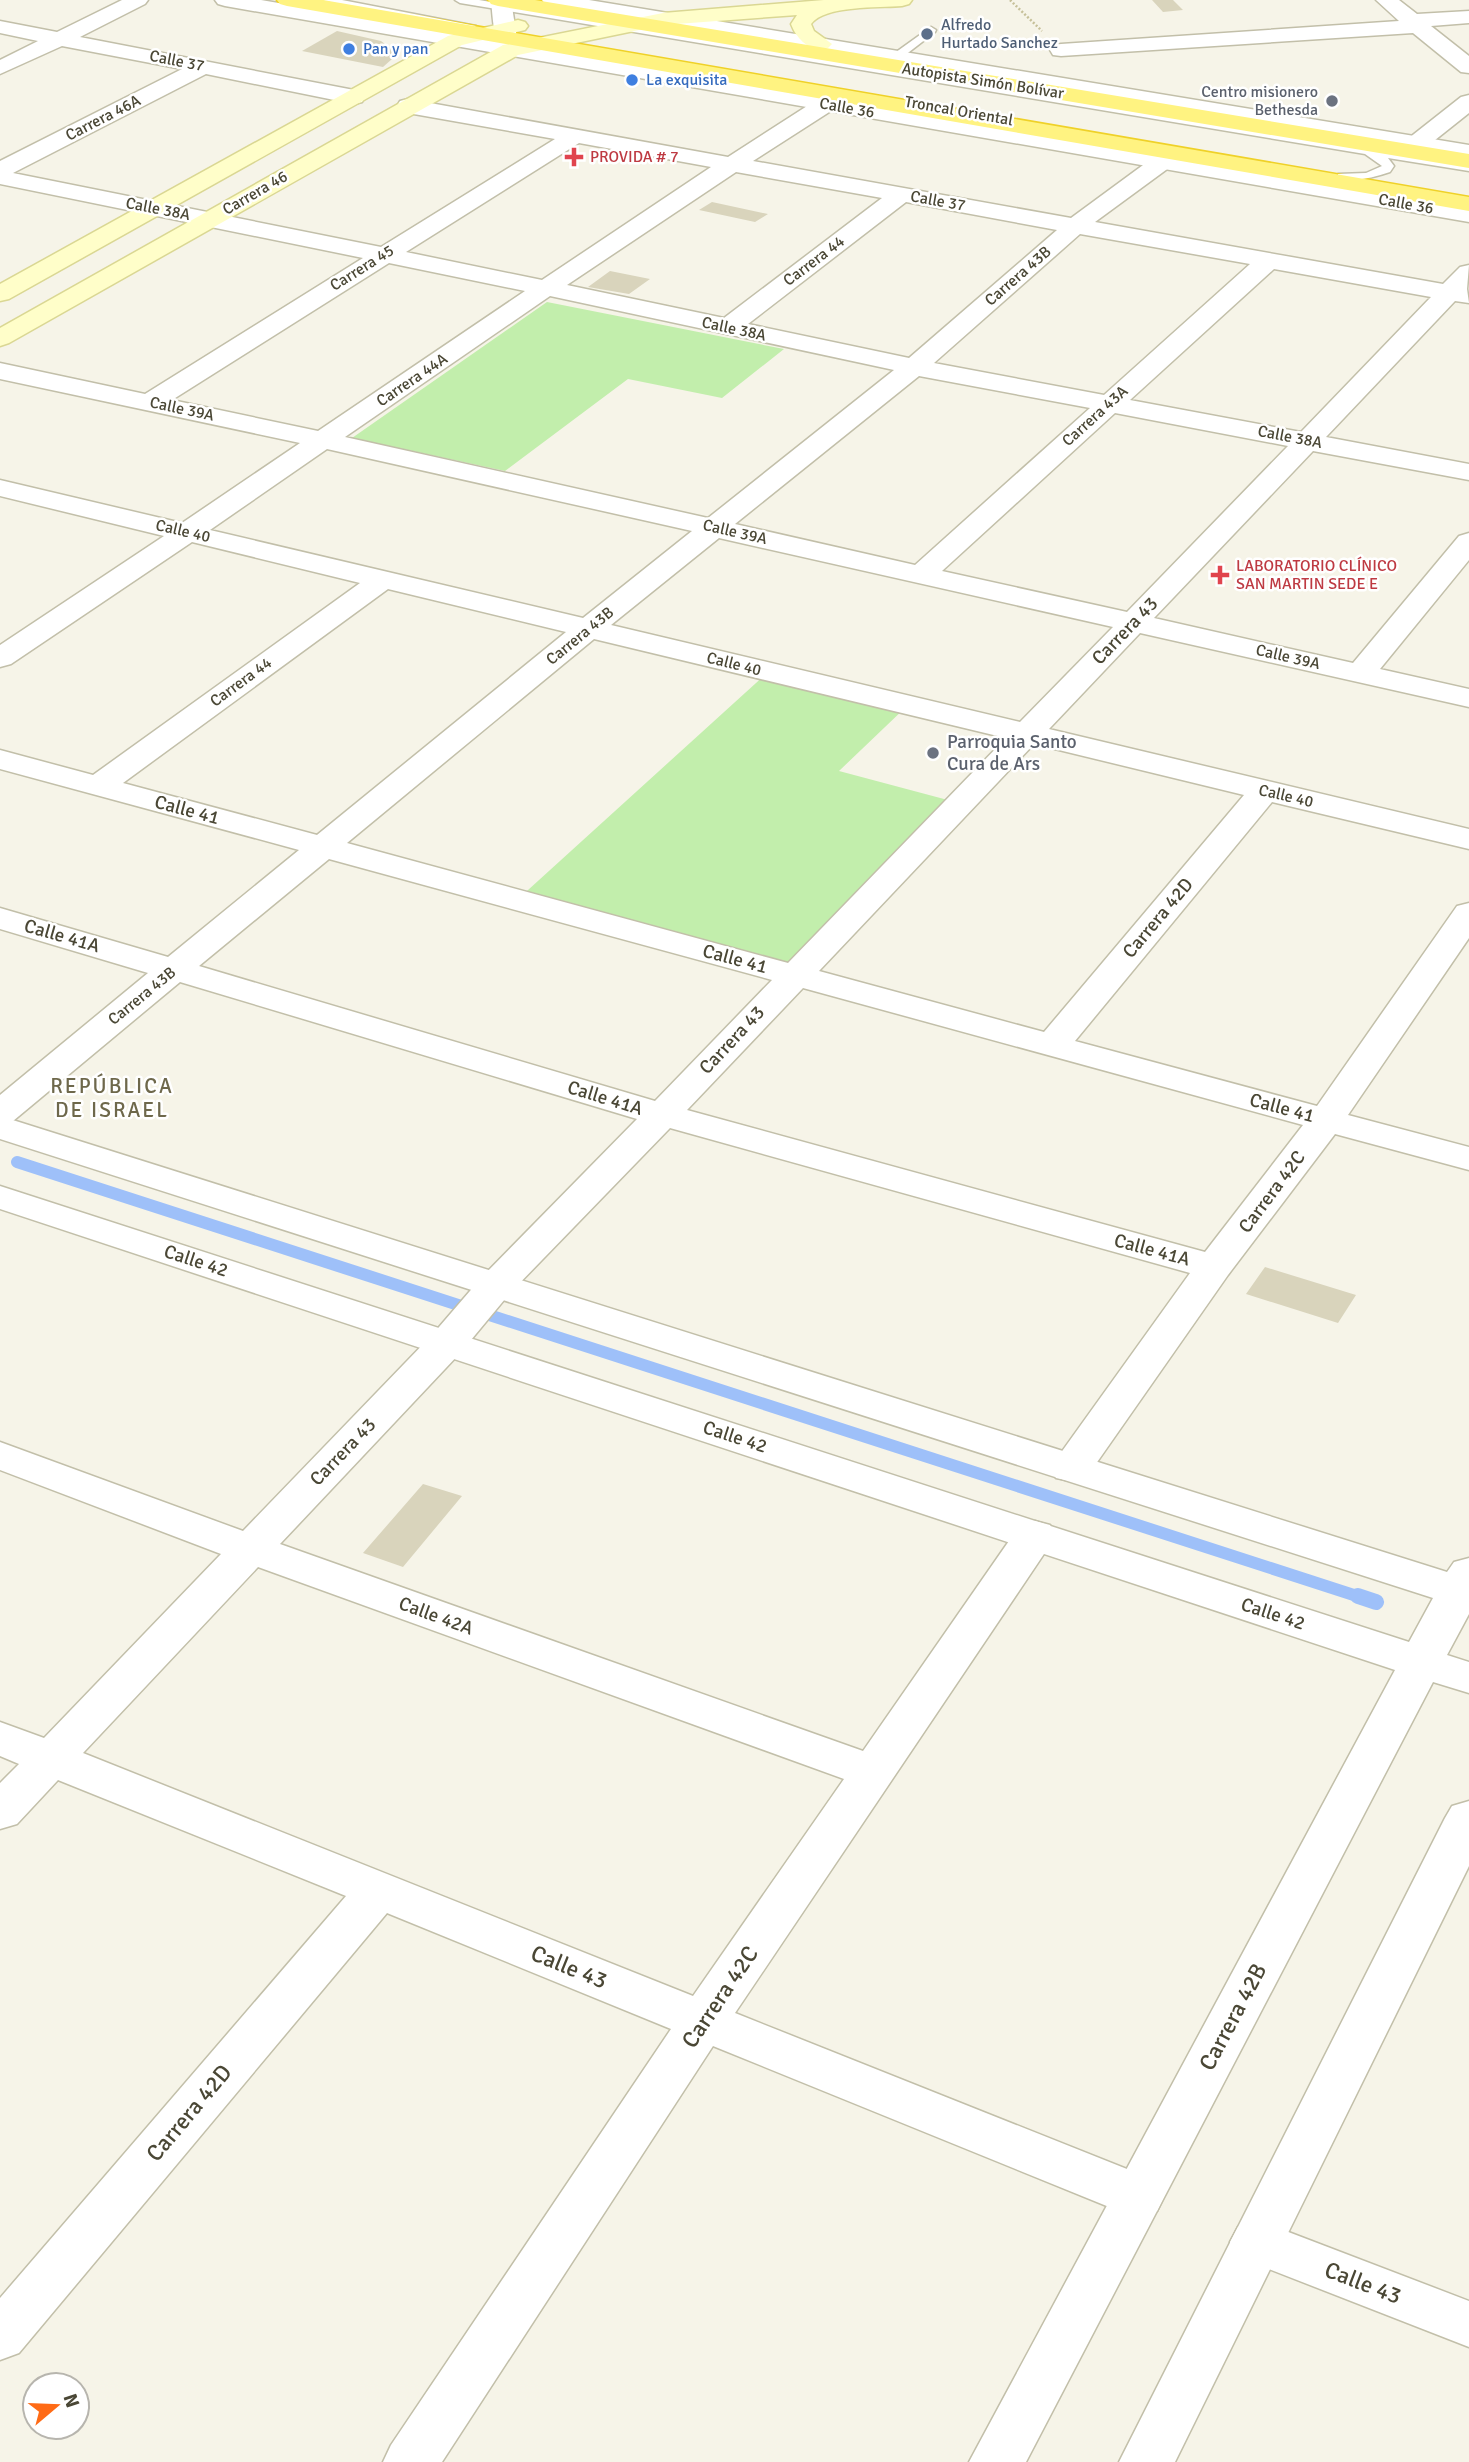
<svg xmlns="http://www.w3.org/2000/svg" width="1469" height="2462" viewBox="0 0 1469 2462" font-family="Signika,sans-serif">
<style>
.green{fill:#c2eeac}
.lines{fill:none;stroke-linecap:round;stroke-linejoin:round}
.stream-far1{stroke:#9ec0f9;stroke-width:12}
.stream{stroke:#9ec0f9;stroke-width:16}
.building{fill:#d9d4bc}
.service-casing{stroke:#c2bfa9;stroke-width:3}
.minor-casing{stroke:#c2bfa9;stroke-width:3}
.tertiary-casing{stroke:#c2bfa9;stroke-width:3}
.secondary-casing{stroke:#dad793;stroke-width:3}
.trunk-casing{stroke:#efd128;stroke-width:3}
.path{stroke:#c6c099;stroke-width:2.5;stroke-dasharray:2 2;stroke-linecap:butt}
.service{fill:#fff;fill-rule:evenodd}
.minor{fill:#fff;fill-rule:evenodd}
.tertiary{fill:#fff;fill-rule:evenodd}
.secondary{fill:#fffec9;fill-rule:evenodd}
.trunk{fill:#fff381;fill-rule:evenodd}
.service-dot{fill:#5c6f8a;stroke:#fff;stroke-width:2.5}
.shop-dot{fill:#3f7fe0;stroke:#fff;stroke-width:2.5}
.worship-dot{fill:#6b7280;stroke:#fff;stroke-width:2.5}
.health-dot{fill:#e0444e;stroke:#fff;stroke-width:2.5}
.labels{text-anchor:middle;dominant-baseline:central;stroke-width:5;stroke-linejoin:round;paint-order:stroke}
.far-service-label{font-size:16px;fill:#4e5e75;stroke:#fff;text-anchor:start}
.far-shop-label{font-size:16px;fill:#366cbe;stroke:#fff;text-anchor:start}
.far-street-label{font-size:16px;fill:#4a4735;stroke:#fff}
.far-worship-label{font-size:16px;fill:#5b616d;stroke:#fff;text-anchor:end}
.far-health-label{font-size:16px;fill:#be3a42;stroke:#fff;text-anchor:start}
.street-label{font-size:19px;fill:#4a4735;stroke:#fff}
.worship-label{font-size:19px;fill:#5b616d;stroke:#fff;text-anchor:start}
.neighbourhood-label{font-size:21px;letter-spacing:2px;fill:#6e684b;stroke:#fff}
.near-street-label{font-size:23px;fill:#4a4735;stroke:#fff}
</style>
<rect width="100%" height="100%" fill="#f6f4e8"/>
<path class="green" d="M547 302 784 349 722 398 628 379 505 471 352 438Z
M767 673 907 706 839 771 959 803 793 975 517 900Z"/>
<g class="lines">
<path class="stream-far1" d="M17 1162 1363 1598"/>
<path class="stream" d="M1358 1596 1376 1602"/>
</g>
<path class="building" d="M1152 0H1173L1183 10 1163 12Z
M337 31 381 41 394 51 392 59 383 67 302 51Z
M712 202 768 214 755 222 699 210Z
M610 271 650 279 629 294 588 287Z
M1265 1267 1356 1295 1338 1323 1246 1294Z
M423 1484 462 1496 403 1567 363 1553Z"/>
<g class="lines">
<g class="service-casing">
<path id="service" d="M320 0H342L476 26 471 29Z
M455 0H479L1469 165V171L1388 158 1394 166 1390 172C1372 178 1356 182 1338 178V174L1366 173 1382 166 1365 154 460 3Z
M931 27 936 30 935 32 900 59H892V55Z"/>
</g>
<g class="minor-casing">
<path id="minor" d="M122 0H148L145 4 80 37 354 90 362 92 365 97 362 102 354 104 206 74 13 173 381 247 555 139 408 113 400 111 397 106 400 101 408 99 728 157 818 99H834L837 104 834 109 753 161 1071 218 1154 157H1170L1173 162 1170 167 1095 222 1443 284 1460 267 1469 265 1467 289 1469 303 1455 301 1326 437 1469 464V480L1313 451 1154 618 1353 663 1459 536 1469 533V560L1380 669 1469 689V707L1140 633 1049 729 1469 829V849L1272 802 1075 1041 1317 1106 1457 906 1469 903V938L1348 1115 1469 1147V1170L1335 1134 1228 1275 1086 1478 1071 1481 1056 1478 1050 1468 1190 1273 670 1128 510 1293 461 1352 280 1544 863 1751 1020 1525 1035 1521 1050 1525 1056 1535 1050 1545 735 2013 1157 2181 1164 2196 1157 2211 1138 2217 1119 2211 713 2046 442 2462H383L391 2445 671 2029 387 1913 19 2353 0 2360V2298L346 1896 58 1780 17 1824 0 1829V1783L19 1764 0 1756V1722L44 1738 221 1554 0 1470V1442L243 1531 433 1334 482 1277 637 1119 180 982 13 1121 0 1124V1095L148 973 0 929V908L168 957 299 850 0 769V750L93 775 360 583 192 542 11 664 0 667V645L164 536 0 496V480L182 523 300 443 0 379V363L145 394 363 258 0 184V161L182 69 62 46 0 74V60L38 41 0 33V21L57 32ZM579 143 711 167 542 280 406 252ZM736 172 882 198 724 318 567 285ZM906 202 1057 230 909 358 748 324ZM1080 234 1250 264 1104 395 934 363ZM389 263 525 291 318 431 172 400ZM1274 269 1431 297 1301 432 1130 400ZM550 296 894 370 708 518 345 437ZM919 376 1090 408 915 565 735 524ZM1115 413 1288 446 1127 612 942 571ZM327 449 692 531 583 618 210 530ZM719 538 1113 627 1020 722 611 625ZM388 589 566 632 317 835 123 783ZM594 639 1006 738 788 963 347 843ZM1034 744 1244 795 1044 1032 819 971ZM329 859 772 980 655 1101 199 966ZM803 988 1303 1125 1205 1252 687 1110ZM258 1567 844 1779 693 1996 83 1753Z
M491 0H511L517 39 522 50 519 55H503C493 38 493 19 491 0Z
M1376 0H1399L1417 14 1469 11V23L1431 26 1469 56V73L1461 72 1413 33 1061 56 1053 55 1050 50 1053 45 1061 44 1399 21Z
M1469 95V113L1425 148H1409L1406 143 1409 138 1461 97Z
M1257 2220 1469 2301V2347L1238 2257 1230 2242 1238 2227Z"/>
</g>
<g class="tertiary-casing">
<path id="tertiary" d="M215 0H261L1469 208V222L225 6 218 4Z
M542 0H589L1469 145V159L552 6 545 4Z
M0 1116 1447 1572 1454 1562 1469 1558V1614L1447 1655 1469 1662V1693L1433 1682 1026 2462H969L1395 1670 0 1209V1186L1409 1642 1433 1598 0 1139Z
M1469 1801V1866L1175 2462H1119L1445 1818 1452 1806Z"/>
</g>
<g class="secondary-casing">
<path id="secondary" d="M824 0H912L909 4 902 6C879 8 825 5 811 24L814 31 832 44 828 48C811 53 797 40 791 24L797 15 663 25 518 55 9 343 0 346V328L503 45 663 13Z
M518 20 525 22 528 26 525 30 462 45 9 299 0 301V284L448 36Z"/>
</g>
<g class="trunk-casing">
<path id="trunk" d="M277 0H323L1469 197V211L287 6 280 4Z
M488 0H535L1469 154V168L498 6 491 4Z"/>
</g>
<path class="path" d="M1010 0 1042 31"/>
<use href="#service" class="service"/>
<use href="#minor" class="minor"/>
<use href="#tertiary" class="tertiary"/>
<use href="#secondary" class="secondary"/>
<use href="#trunk" class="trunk"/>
</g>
<circle class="service-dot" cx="927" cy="34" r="7"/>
<g class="shop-dot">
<circle cx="349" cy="49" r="7"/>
<circle cx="632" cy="80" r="7"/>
</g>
<g class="worship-dot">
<circle cx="1332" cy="101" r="7"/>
<circle cx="933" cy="753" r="7"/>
</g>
<g class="health-dot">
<path d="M570.5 146.5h7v7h7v7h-7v7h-7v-7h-7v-7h7z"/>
<path d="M1216.5 564.5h7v7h7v7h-7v7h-7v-7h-7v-7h7z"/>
</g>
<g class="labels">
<g class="far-service-label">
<text x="941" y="25">Alfredo<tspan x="941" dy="18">Hurtado Sanchez</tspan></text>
</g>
<g class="far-shop-label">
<text x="363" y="49">Pan y pan</text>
<text x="646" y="80">La exquisita</text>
</g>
<g class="far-street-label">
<text transform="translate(177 61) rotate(11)">Calle 37</text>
<text transform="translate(983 81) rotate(9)">Autopista Simón Bolívar</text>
<text transform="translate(847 108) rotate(10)">Calle 36</text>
<text transform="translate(959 111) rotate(10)">Troncal Oriental</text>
<text transform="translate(103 118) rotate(-27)">Carrera 46A</text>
<text transform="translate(255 193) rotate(-30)">Carrera 46</text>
<text transform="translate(938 201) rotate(10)">Calle 37</text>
<text transform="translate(1406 204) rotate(10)">Calle 36</text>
<text transform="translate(158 209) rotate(11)">Calle 38A</text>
<text transform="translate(814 261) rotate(-37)">Carrera 44</text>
<text transform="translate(362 268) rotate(-32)">Carrera 45</text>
<text transform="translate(1018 276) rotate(-41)">Carrera 43B</text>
<text transform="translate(734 329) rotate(12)">Calle 38A</text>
<text transform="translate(412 380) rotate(-34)">Carrera 44A</text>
<text transform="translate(182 409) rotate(12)">Calle 39A</text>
<text transform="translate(1095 416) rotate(-42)">Carrera 43A</text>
<text transform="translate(1290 437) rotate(11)">Calle 38A</text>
<text transform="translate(183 531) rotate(13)">Calle 40</text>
<text transform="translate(735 532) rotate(13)">Calle 39A</text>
<text transform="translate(580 636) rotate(-39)">Carrera 43B</text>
<text transform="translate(1288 657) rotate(13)">Calle 39A</text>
<text transform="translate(734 664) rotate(14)">Calle 40</text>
<text transform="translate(241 682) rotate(-36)">Carrera 44</text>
<text transform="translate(1286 796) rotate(13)">Calle 40</text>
<text transform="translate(142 996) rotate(-39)">Carrera 43B</text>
</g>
<g class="far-worship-label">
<text x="1318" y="92">Centro misionero<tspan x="1318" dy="18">Bethesda</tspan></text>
</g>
<g class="far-health-label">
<text x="590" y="157">PROVIDA # 7</text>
<text x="1236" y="566">LABORATORIO CLÍNICO<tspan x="1236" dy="18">SAN MARTIN SEDE E</tspan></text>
</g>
<g class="street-label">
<text transform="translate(1125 631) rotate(-46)">Carrera 43</text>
<text transform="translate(187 810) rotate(15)">Calle 41</text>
<text transform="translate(1158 918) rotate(-50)">Carrera 42D</text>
<text transform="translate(62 936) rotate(16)">Calle 41A</text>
<text transform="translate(735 959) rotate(15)">Calle 41</text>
<text transform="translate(732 1040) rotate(-47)">Carrera 43</text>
<text transform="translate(605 1098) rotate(17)">Calle 41A</text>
<text transform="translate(1282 1108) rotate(15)">Calle 41</text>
<text transform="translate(1272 1192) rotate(-53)">Carrera 42C</text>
<text transform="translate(1152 1250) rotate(15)">Calle 41A</text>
<text transform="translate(196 1261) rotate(18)">Calle 42</text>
<text transform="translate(735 1437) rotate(18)">Calle 42</text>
<text transform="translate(343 1452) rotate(-46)">Carrera 43</text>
<text transform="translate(1273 1614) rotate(18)">Calle 42</text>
<text transform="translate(436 1616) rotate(20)">Calle 42A</text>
</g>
<g class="worship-label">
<text x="947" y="742">Parroquia Santo<tspan x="947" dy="22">Cura de Ars</tspan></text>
</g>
<g class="neighbourhood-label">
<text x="112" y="1086">REPÚBLICA<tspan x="112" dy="24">DE ISRAEL</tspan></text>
</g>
<g class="near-street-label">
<text transform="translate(569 1967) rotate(22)">Calle 43</text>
<text transform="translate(720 1997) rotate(-56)">Carrera 42C</text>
<text transform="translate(1233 2017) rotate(-62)">Carrera 42B</text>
<text transform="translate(189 2113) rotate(-50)">Carrera 42D</text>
<text transform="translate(1363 2283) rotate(21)">Calle 43</text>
</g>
</g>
<g transform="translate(56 2406) rotate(71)"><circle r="33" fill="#ffffff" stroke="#b7b5ae" stroke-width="2"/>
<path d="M0-5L12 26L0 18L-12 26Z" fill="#ff6b16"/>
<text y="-10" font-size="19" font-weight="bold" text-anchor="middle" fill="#4a4735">N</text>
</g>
</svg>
